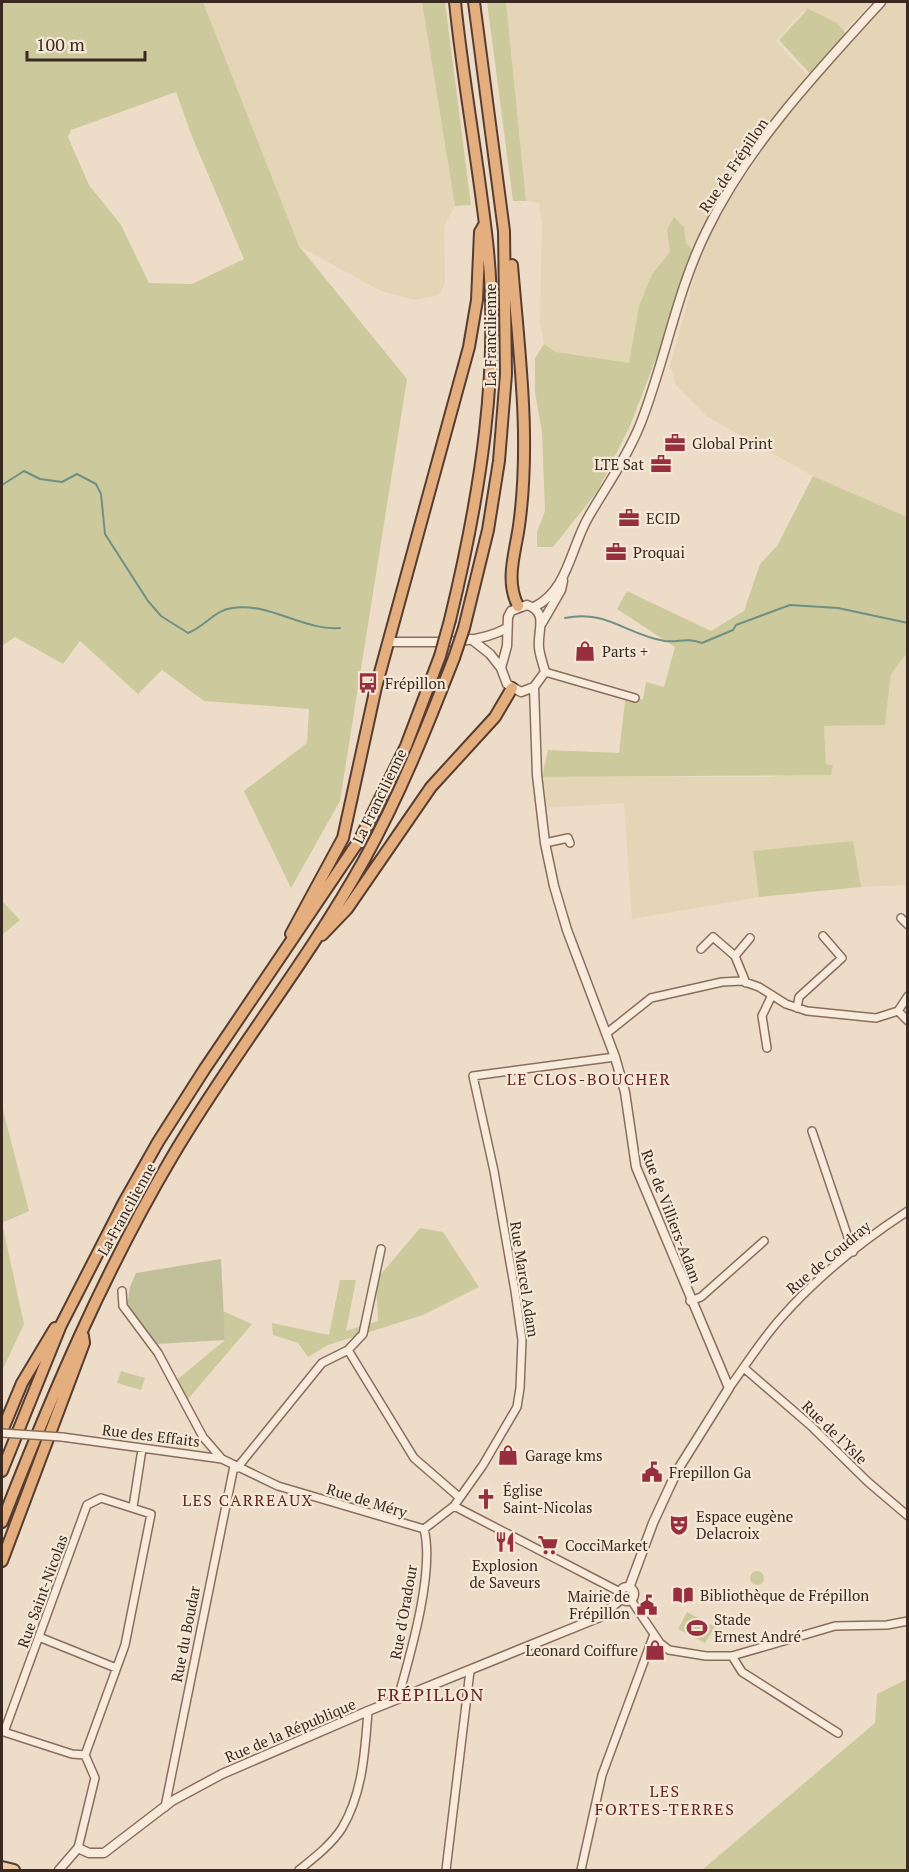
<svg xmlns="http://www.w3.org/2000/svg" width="909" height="1872" viewBox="0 0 909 1872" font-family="'PT Serif',serif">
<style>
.farmland{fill:#e3d5b5}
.green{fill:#ccca9c;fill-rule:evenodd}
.cemetery{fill:#c1c09a}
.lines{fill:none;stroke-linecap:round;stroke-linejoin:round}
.stream{stroke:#6f9083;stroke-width:2}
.minor-casing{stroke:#896e5d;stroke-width:10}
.tertiary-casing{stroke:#896e5d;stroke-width:11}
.primary-casing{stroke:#573d31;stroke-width:14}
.trunk-casing{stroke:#573d31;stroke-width:14}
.minor{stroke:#f8ebdb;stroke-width:7}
.tertiary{stroke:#f8ebdb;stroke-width:8}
.primary{stroke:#efcca2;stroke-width:10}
.trunk{stroke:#e4ae7f;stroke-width:10}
.minor-bridge-casing{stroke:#896e5d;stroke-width:10;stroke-linecap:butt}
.trunk-bridge-casing{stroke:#573d31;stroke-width:14;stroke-linecap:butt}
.minor-bridge{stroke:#f8ebdb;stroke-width:7}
.trunk-bridge{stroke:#e4ae7f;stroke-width:10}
.labels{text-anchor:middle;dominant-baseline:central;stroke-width:4.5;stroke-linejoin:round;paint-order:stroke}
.street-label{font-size:15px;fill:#3a2920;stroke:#f5e8d7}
.poi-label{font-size:15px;fill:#3a2920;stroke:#f5e8d7;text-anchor:start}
.neighbourhood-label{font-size:16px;letter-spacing:1.5px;fill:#652521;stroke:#f5e8d7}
.quarter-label{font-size:18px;letter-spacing:1.5px;fill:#652521;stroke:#f5e8d7}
</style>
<rect width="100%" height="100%" fill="#edddc8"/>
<path class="farmland" d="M203 2H422L455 206 444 226 445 283 439 295 415 300 381 291 299 246Z
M506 2H873L840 34 803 11 776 41 808 76 780 110 726 186 693 251 686 243 684 227 674 218 667 230 670 252 652 274 639 306 629 364 556 352 544 344 540 322 542 222 539 203 526 201Z
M882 2H907V517L813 476 706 416 676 385 670 366 706 234 813 77Z
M907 653V885L861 887 853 841 753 852 759 897 632 919 624 803 541 808 542 777H771L832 765H826L824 726 885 725 891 674Z"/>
<path class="green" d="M2 2H203L299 246 407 379 340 801 291 888 244 791 307 743 309 709 204 701 162 670 138 694 80 641 63 664 15 637 2 646ZM176 92 193 139 244 259 192 284 149 283 121 225 89 185 68 137 71 130Z
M422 2H445L471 205 455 206Z
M487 2H506L526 201H513Z
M808 9 837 23 849 37 813 77 779 40Z
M674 217 684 227 686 243 693 251 660 348 630 426 597 492 553 547H537V532L545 511 542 432 535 392V358L544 344 556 352 629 363 639 306 652 274 670 252 667 230Z
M813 476 907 517V653L891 674 885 725 824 726 826 764 833 765 831 775 542 777 548 750 619 753 625 701 643 699 646 682 664 687 675 647 617 609 627 591 711 631 744 611 760 564 777 546Z
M853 841 861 887 759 897 753 851Z
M2 901 20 920 2 935Z
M2 1106 29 1211 2 1223 24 1324 2 1371Z
M420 1228 443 1232 479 1287 423 1315 328 1345 308 1357 298 1343 273 1335 272 1323 329 1335 340 1280H356L346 1331 378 1321 376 1280Z
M223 1311 252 1324 183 1405 173 1383 225 1340Z
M121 1371 145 1378 141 1390 117 1383Z
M750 1578a7 7 0 1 1 14 0a7 7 0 1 1-14 0Z
M687 1612 715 1627 705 1643 678 1629Z
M907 1679V1870H702L875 1723 877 1694Z"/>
<path class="cemetery" d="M221 1259 225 1340 156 1344 127 1306 130 1287 136 1273Z"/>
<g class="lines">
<path class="stream" d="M2 485 24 471 40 479 62 482 77 474 96 484 101 494 105 534 148 601 161 616 188 633C204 627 215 610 232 608 269 602 304 631 340 628
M565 618C606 609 627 635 665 641 680 643 684 637 702 643L733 630 736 625 790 605 838 608 908 623"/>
<g class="minor-casing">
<path id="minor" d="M545 672 635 698
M545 843 568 838 570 843
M901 918 908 925
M701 949 713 937 735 956
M746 983 735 956 750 938
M797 1008 799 997 842 958 823 936
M898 1011 908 996
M607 1033 651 998 722 982 742 981 759 987 786 1004 807 1011 876 1018 898 1011 908 1021
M767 1048 762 1016 772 995
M812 1131 853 1252
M122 1291 123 1306 158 1353 203 1437 222 1459
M690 1301 701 1297 764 1241
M348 1350 414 1458 459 1497
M744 1368 810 1425 868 1482 908 1516
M729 1388C746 1365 762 1339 781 1318 817 1277 862 1241 908 1211
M62 1437 222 1459 278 1486 424 1529 454 1506 483 1465 517 1407 520 1388 522 1340 515 1291 494 1171 473 1076 615 1057
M237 1468 322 1363 348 1350 363 1334 381 1249
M454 1506 620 1592
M133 1507 142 1449
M631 1600 660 1643 669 1650 706 1656H732L835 1626 887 1625 908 1621
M39 1637 116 1668
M732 1656 742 1672 838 1733
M398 1698C410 1656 435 1571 424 1529
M165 1807 234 1466
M78 1848 95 1778 85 1755 125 1645 151 1514 101 1498 87 1505 4 1732 72 1754 85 1755
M299 1870C314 1858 332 1844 342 1828 363 1793 365 1750 368 1711
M446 1870 470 1671
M581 1870 602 1775 653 1637"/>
</g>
<g class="tertiary-casing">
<path id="tertiary" d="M527 605C549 612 537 631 539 648 540 656 543 664 545 672L534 687 521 692 507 684 501 668 507 646 508 617 511 611Z
M534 607C568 591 571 546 589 516 606 487 627 457 640 425 665 362 676 293 706 232 748 145 817 72 881 2
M542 623 561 590 563 581
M471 639 490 654 501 668
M389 642C426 641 473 647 507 628
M534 687 537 775 545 843 554 886 567 930 615 1057 625 1092 636 1167 729 1388 677 1471 653 1523 629 1588
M620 1594a7 7 0 1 1 14 0a7 7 0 1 1-14 0Z
M59 1870 78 1848 89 1853H104L172 1801 222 1774 368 1711 600 1617 621 1599"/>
</g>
<g class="primary-casing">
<path id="primary" d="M2 1867 14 1870"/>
</g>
<g class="trunk-casing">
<path id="trunk" d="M512 265C519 352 531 439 519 526 515 554 505 580 518 606
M450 620C480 496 501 369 487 241 478 161 463 81 455 2
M464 628 488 530 499 461 506 374 504 231 474 2
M291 934 343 838 376 687 469 347 477 300 480 232 484 225
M322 935 347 909 431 787 495 717 512 688
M2 1431 22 1383 55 1328
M2 1471 61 1325 123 1204 158 1142 204 1070 360 839 406 746 440 656
M2 1522C51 1397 103 1274 172 1157 231 1056 307 963 364 860 400 795 427 727 454 658
M2 1561 84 1343 83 1336"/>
</g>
<use href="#minor" class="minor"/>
<use href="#tertiary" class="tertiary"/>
<use href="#primary" class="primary"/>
<use href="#trunk" class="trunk"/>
<g class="minor-bridge-casing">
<path id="minor-bridge" d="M2 1433 62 1437"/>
</g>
<g class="trunk-bridge-casing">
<path id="trunk-bridge" d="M440 656 450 620
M454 658 464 628"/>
</g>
<use href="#minor-bridge" class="minor-bridge"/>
<use href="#trunk-bridge" class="trunk-bridge"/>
</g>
<defs>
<g id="office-bare" transform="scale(1.62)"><path d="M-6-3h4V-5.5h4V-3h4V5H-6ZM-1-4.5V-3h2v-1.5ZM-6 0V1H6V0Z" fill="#972f3e" stroke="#f5e8d7" stroke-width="2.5" paint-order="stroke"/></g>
<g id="shop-bare" transform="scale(1.62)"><path d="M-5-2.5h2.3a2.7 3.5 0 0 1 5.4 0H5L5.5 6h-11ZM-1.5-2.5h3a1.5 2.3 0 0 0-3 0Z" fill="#972f3e" stroke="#f5e8d7" stroke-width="2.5" paint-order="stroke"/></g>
<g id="bus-bare" transform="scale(1.62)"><path d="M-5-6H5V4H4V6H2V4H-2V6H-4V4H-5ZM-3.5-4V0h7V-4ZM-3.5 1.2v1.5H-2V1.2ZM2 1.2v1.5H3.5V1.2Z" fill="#972f3e" stroke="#f5e8d7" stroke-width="2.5" paint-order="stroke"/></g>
<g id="civic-bare" transform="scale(1.62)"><path d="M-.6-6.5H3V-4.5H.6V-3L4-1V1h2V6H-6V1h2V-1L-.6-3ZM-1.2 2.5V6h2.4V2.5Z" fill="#972f3e" stroke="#f5e8d7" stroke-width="2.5" paint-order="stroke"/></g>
<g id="church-bare" transform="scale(1.62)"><path d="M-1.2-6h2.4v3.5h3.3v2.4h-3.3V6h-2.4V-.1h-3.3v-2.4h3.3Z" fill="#972f3e" stroke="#f5e8d7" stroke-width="2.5" paint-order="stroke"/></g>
<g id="theatre-bare" transform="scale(1.62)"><path d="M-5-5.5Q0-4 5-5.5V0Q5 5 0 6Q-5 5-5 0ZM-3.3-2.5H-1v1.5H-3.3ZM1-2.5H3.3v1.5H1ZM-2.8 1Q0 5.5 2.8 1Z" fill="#972f3e" stroke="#f5e8d7" stroke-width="2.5" paint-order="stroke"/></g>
<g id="restaurant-bare" transform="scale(1.62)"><path d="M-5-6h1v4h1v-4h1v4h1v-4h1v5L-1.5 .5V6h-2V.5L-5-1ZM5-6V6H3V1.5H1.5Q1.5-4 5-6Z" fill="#972f3e" stroke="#f5e8d7" stroke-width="2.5" paint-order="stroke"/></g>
<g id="supermarket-bare" transform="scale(1.62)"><path d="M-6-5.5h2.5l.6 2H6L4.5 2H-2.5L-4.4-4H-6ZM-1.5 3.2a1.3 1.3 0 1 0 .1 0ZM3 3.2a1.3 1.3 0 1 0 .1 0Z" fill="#972f3e" stroke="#f5e8d7" stroke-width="2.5" paint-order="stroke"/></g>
<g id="library-bare" transform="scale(1.62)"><path d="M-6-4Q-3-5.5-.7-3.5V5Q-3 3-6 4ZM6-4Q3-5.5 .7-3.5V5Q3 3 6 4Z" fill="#972f3e" stroke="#f5e8d7" stroke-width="2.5" paint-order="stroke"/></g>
<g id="stadium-bare" transform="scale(1.62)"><path d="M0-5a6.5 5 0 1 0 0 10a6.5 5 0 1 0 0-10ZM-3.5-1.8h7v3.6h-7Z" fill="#972f3e" stroke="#f5e8d7" stroke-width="2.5" paint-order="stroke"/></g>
</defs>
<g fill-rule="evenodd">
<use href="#office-bare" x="675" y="443"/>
<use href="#office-bare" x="661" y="464"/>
<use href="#office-bare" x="629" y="518"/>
<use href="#office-bare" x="616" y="552"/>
<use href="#shop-bare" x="585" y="651"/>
<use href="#bus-bare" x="368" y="683"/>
<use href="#shop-bare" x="508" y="1455"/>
<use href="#civic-bare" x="652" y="1472"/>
<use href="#church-bare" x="486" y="1499"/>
<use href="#theatre-bare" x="679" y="1525"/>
<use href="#restaurant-bare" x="505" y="1542"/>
<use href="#supermarket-bare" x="548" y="1545"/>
<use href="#library-bare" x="683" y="1595"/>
<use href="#civic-bare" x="647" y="1605"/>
<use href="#stadium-bare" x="697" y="1628"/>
<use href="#shop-bare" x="655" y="1650"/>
</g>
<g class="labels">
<g class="street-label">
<text transform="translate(733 165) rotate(-56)">Rue de Frépillon</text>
<text transform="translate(490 335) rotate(-90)">La Francilienne</text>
<text transform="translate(379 796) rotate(-64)">La Francilienne</text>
<text transform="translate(126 1209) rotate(-61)">La Francilienne</text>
<text transform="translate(672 1216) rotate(69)">Rue de Villiers-Adam</text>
<text transform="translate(828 1257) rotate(-40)">Rue de Coudray</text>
<text transform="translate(525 1279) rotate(81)">Rue Marcel Adam</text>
<text transform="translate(835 1432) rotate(44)">Rue de l'Ysle</text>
<text transform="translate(151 1435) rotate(7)">Rue des Effaits</text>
<text transform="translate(367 1500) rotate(17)">Rue de Méry</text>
<text transform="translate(42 1591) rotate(-70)">Rue Saint-Nicolas</text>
<text transform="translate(403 1612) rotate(-80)">Rue d'Oradour</text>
<text transform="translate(185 1634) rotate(-79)">Rue du Boudar</text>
<text transform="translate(290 1730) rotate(-23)">Rue de la République</text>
</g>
<g class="poi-label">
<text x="692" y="443">Global Print</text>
<text x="644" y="464" text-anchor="end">LTE Sat</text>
<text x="646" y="518">ECID</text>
<text x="633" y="552">Proquai</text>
<text x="602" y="651">Parts +</text>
<text x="385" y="683">Frépillon</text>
<text x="525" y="1455">Garage kms</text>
<text x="669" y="1472">Frepillon Ga</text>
<text x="503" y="1490">Église<tspan x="503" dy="17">Saint-Nicolas</tspan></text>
<text x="696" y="1516">Espace eugène<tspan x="696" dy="17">Delacroix</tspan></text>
<text x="565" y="1545">CocciMarket</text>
<text x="505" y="1565" text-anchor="middle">Explosion<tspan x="505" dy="17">de Saveurs</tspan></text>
<text x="700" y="1595">Bibliothèque de Frépillon</text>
<text x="630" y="1596" text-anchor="end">Mairie de<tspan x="630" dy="17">Frépillon</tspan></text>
<text x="714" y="1619">Stade<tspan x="714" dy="17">Ernest André</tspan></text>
<text x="638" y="1650" text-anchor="end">Leonard Coiffure</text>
</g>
<g class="neighbourhood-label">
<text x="589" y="1079">LE CLOS-BOUCHER</text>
<text x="248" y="1500">LES CARREAUX</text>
<text x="665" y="1791">LES<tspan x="665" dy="18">FORTES-TERRES</tspan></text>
</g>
<g class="quarter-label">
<text x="431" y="1694">FRÉPILLON</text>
</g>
</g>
<rect width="909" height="1872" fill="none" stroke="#3a2920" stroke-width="6"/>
<path d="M27 51v9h118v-9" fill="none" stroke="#3a2920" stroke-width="3"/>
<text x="36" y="51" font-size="18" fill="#3a2920" stroke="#f5e8d7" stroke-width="4.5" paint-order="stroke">100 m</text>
</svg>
